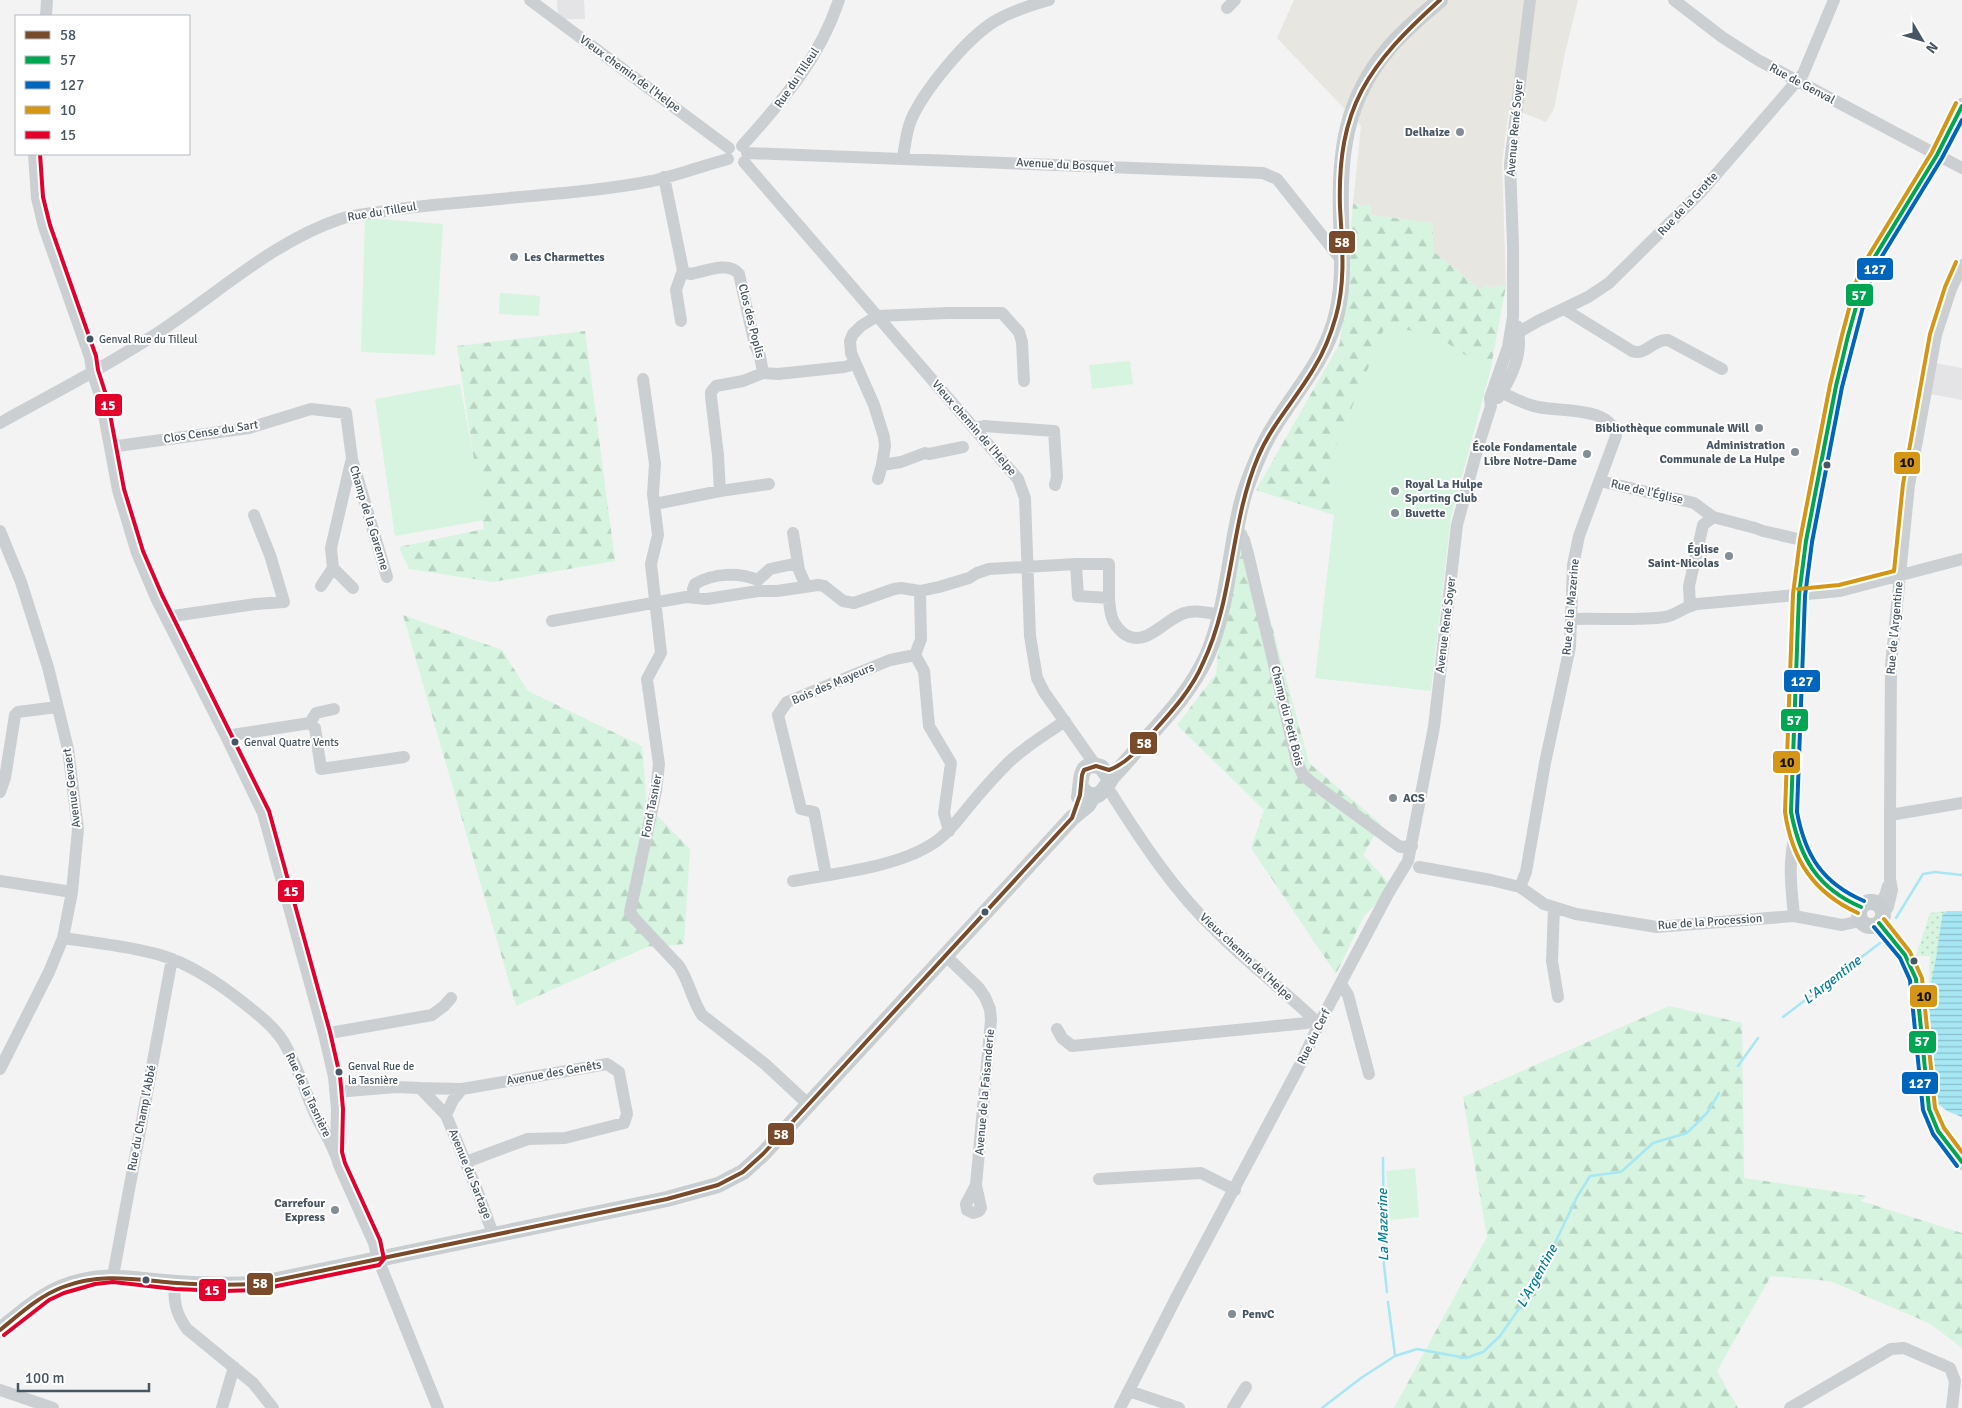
<svg xmlns="http://www.w3.org/2000/svg" width="1962" height="1408" viewBox="0 0 1962 1408" font-family="Signika,sans-serif">
<style>
.commercial{fill:#e7e6e1}
.education{fill:#e4e4e6}
.green{fill:url(#green-dots)}
.forest{fill:url(#forest-firs)}
.pitch{fill:#d6f4e0}
.water{fill:url(#water-rules)}
.lines{fill:none;stroke-linecap:round;stroke-linejoin:round}
.stream{stroke:#a7e7f4;stroke-width:2.5}
.minor{stroke:#cccfd2;stroke-width:12}
.major{stroke:#c8cdd0;stroke-width:16}
.bus-1-casing{stroke:#fff;stroke-width:8}
.bus-2-casing{stroke:#fff;stroke-width:8}
.bus-3-casing{stroke:#fff;stroke-width:8}
.bus-4-casing{stroke:#fff;stroke-width:8}
.bus-5-casing{stroke:#fff;stroke-width:8}
.bus-1{stroke:#7a4b2a;stroke-width:4}
.bus-2{stroke:#00a651;stroke-width:4}
.bus-3{stroke:#0065bd;stroke-width:4}
.bus-4{stroke:#d49614;stroke-width:4}
.bus-5{stroke:#e4002b;stroke-width:4}
.poi-dot{fill:#838d95;stroke:#fff;stroke-width:2}
.bus-dot{fill:#475662;stroke:#fff;stroke-width:2}
.labels{text-anchor:middle;dominant-baseline:central;stroke-width:4;stroke-linejoin:round;paint-order:stroke}
.bus-label{font-size:11px;fill:#475662;stroke:#fff;text-anchor:start}
.street-label{font-size:12px;fill:#475662;stroke:#fff}
.poi-label{font-size:12px;font-weight:bold;fill:#475662;stroke:#fff;text-anchor:end}
.water-label{font-size:14px;font-style:italic;fill:#037f9a;stroke:#fff}
.line-badge{stroke:#fff;stroke-width:2}
.badge-label{font-size:14px;text-anchor:middle;font-weight:bold;fill:#fff}
.pale-badge-label{font-size:14px;text-anchor:middle;font-weight:bold;fill:#111}
</style>
<defs>
<pattern id="green-dots" width="8" height="8" patternUnits="userSpaceOnUse" patternTransform="scale(1.25)"><rect width="8" height="8" fill="#d6f4e0"/><path d="M2 2h.1M6 6h.1" fill="none" stroke="#b9d3c3" stroke-width="1.8" stroke-linecap="round"/></pattern>
<pattern id="forest-firs" width="22" height="20" patternUnits="userSpaceOnUse" patternTransform="scale(1.25)"><rect width="22" height="20" fill="#d6f4e0"/><path d="M5 1l3.5 6h-7zM16 11l3.5 6h-7z" fill="#b9d3c3"/></pattern>
<pattern id="water-rules" width="6" height="5" patternUnits="userSpaceOnUse" patternTransform="scale(1.25)"><rect width="6" height="5" fill="#a7e7f4"/><path d="M0 2.5h6" fill="none" stroke="#8abec9"/></pattern>
</defs>
<rect width="100%" height="100%" fill="#f3f3f3"/>
<path class="commercial" d="M1294 0H1578L1565 53 1554 109 1546 122 1523 113 1509 110 1502 162 1506 286 1488 287 1481 290 1433 251 1432 223 1370 215 1371 206 1353 204 1361 126 1277 38Z"/>
<path class="education" d="M557 0H584L585 19H558Z
M1936 363 1962 368V400L1931 394Z"/>
<path class="green" d="M1946 911 1942 916 1936 958 1928 996 1930 956H1916L1930 913Z"/>
<path class="forest" d="M1353 204 1371 206 1370 215 1433 223V251L1481 290 1486 285 1488 287 1506 286 1490 372 1441 339 1328 466 1334 515 1256 490 1340 343Z
M585 331 615 561 493 582 409 569 399 547 484 529 457 346Z
M1246 529 1309 763 1381 824 1363 855 1393 887 1364 916 1336 974 1251 848 1264 810 1177 725 1216 674 1219 643 1237 558Z
M403 615 502 650 528 691 642 746 647 805 690 849 684 944 647 947 516 1006Z
M1669 1006 1742 1023 1744 1178 1866 1196 1861 1201 1962 1233V1348L1929 1323 1830 1281 1771 1276 1717 1371 1738 1408H1394L1487 1237 1463 1097Z"/>
<path class="pitch" d="M365 218 443 224 435 355 361 352Z
M500 293 540 296 539 316 499 314Z
M1386 324 1441 339 1490 372 1451 517 1431 691 1315 678 1334 516 1328 466Z
M1130 361 1133 384 1092 389 1089 365Z
M460 384 485 520 395 536 375 399Z
M1415 1168 1419 1217 1390 1220 1386 1171Z"/>
<path class="water" d="M1946 911H1962V1117L1947 1111 1937 1103 1928 996 1936 958 1942 916Z"/>
<g class="lines">
<path class="stream" d="M1896 918 1923 874 1935 872 1962 875
M1783 1017 1880 943
M1738 1066 1758 1038
M1383 1158 1384 1265 1387 1292
M1388 1302 1395 1355
M1322 1408 1361 1378 1395 1356 1417 1349 1466 1358 1483 1352 1500 1336 1534 1287 1577 1197 1590 1176 1621 1172 1653 1143 1687 1133 1707 1113 1719 1093"/>
<path class="minor" d="M530 0 729 148
M1674 0 1722 37 1758 60 1962 168
M1227 8 1235 0
M46 16 47 0
M742 146C783 100 819 60 839 0
M747 153 1263 173 1277 179 1343 262
M34 154 37 198 44 227 90 357 92 371 101 399 118 490 137 553 156 598 226 736 263 813 324 1034 334 1077 337 1109 336 1153
M903 158C905 146 906 132 911 120 924 90 967 38 995 21 1012 11 1031 5 1049 0
M744 162 1018 479 1025 498 1030 636 1037 678 1044 692 1096 766
M664 177 683 270 686 273 691 274C706 271 729 261 739 274L755 345 760 356 763 373
M1564 309 1632 351C1646 356 1653 339 1668 340L1722 369
M681 321 676 290 683 270
M1510 334 1519 332 1538 321 1588 297 1609 283 1700 193 1803 74 1834 0
M643 379 655 464 653 494 658 535 651 564 661 653 647 679 659 764 656 791 630 912 634 918 679 966C689 981 692 1000 702 1015L765 1064 809 1105
M1494 389C1508 395 1522 404 1538 407 1562 412 1611 406 1616 436L1579 536 1573 565 1570 647 1545 763 1526 872 1520 887
M1498 398C1512 377 1524 352 1517 326
M0 423C54 393 111 364 162 330 221 291 273 242 340 219 353 215 366 214 379 212 412 206 445 204 478 201 535 195 595 192 652 181 678 175 702 166 728 159
M975 428 984 426 1054 431 1057 477 1055 485
M110 447 249 428 311 409 346 413 352 459 387 577
M351 462 331 548 333 568 353 588
M882 465 885 446 884 437 874 405 851 353 850 341 853 334 861 326 877 316 948 313H1002L1019 332 1022 342 1024 381
M878 479 882 465 901 462 925 453 929 454 963 447
M1600 481 1694 503 1713 517 1755 528 1763 531 1806 541
M720 491 769 484
M655 504 720 491 718 455 711 397V392L716 386 743 381 763 373 778 374 844 367 855 364
M1237 529 1244 540 1248 554 1297 762 1303 775 1311 782 1400 847 1412 846
M0 531 21 582 48 667 68 749 78 829 72 892 63 938 49 972 0 1069
M793 533 799 570 806 586
M1076 564H1109V598
M321 586 333 568
M920 591 921 639 915 655 924 671 929 726 951 763 944 813 949 831
M694 597 693 589 695 584C713 573 739 572 758 580L770 569 798 563
M1690 606 1689 586 1703 525 1713 517
M166 617 256 604 284 602 270 555 254 515
M1572 619C1602 618 1635 621 1665 617 1677 615 1685 606 1697 604L1840 591 1962 559
M552 621 686 597 707 599 758 591H777L818 585 824 586 843 601 854 603 894 589 901 588 920 591 939 587 969 578 977 573 989 569 1076 564 1078 596 1109 598C1110 613 1111 623 1123 633 1147 651 1166 615 1189 612 1199 610 1210 613 1220 615
M310 723 316 713 334 709
M226 736 310 723 315 728 321 769 404 757
M1106 790 1111 793C1142 842 1175 892 1217 932 1249 964 1286 992 1319 1024
M0 792 5 778 15 715 18 712 57 707
M1890 815 1962 803
M1408 861 1434 727 1457 525 1477 450 1491 406 1490 398 1508 347 1513 317V245L1510 164 1530 0
M1419 867 1491 880 1520 887 1544 904 1576 914 1657 927 1794 916 1842 925 1860 921
M826 875 814 812 801 809 778 715 787 702 890 660 915 655
M0 881 72 892
M793 881C836 873 902 867 938 840 950 831 957 821 966 810 979 794 993 778 1007 764 1024 747 1045 735 1065 721
M1878 904 1885 896 1888 886
M1554 907 1552 961 1558 997
M1883 914 1888 907 1892 890 1890 879V815L1891 665 1909 485 1936 335 1951 289 1962 265
M1794 916C1791 884 1788 866 1795 834
M63 938C95 943 129 946 160 955 191 964 220 984 245 1004 259 1015 273 1026 283 1041 295 1061 303 1085 312 1107 320 1127 334 1144 339 1165L374 1243 378 1259 438 1408
M946 956 978 987 985 997 990 1009 991 1020 976 1185 966 1204 967 1210 973 1213 979 1211 981 1208 976 1185
M1341 984 1348 995 1369 1074
M1057 1029 1062 1038 1072 1046 1307 1023 1314 1020
M324 1034 432 1015 444 1006 451 998
M420 1088 462 1089 607 1064 619 1072 627 1114 624 1123 565 1138 528 1139 466 1162
M336 1092 396 1087 420 1088 446 1115 477 1190 493 1234
M446 1115 453 1100 462 1089
M1099 1179 1201 1173 1235 1190
M113 1276 172 959
M175 1283C173 1301 176 1314 187 1329L253 1383 273 1408
M0 1390 53 1408
M1129 1391 1179 1408
M222 1408 234 1367
M1120 1408 1177 1296 1302 1061 1319 1024 1388 894 1408 861
M1233 1408 1246 1387
M1790 1408 1891 1349 1904 1348 1950 1368 1955 1381 1952 1408"/>
<path class="major" d="M1081 787C1097 808 1105 787 1113 776 1122 767 1131 756 1139 747 1165 718 1191 691 1207 656 1228 608 1229 552 1242 502 1246 485 1253 469 1260 453 1280 407 1319 373 1334 324 1345 289 1342 252 1341 216 1339 152 1346 98 1389 48 1404 30 1423 15 1440 0
M1079 797C1082 783 1077 759 1101 767L1108 776 1109 782
M1859 914a12 12 0 1 1 24 0a12 12 0 1 1-24 0Z
M1861 907C1832 896 1809 872 1798 843 1794 833 1793 822 1791 812L1799 595 1806 541 1836 386 1848 336 1864 278 1874 258 1937 155 1962 106
M1879 923C1896 943 1908 953 1916 979L1929 1109C1935 1130 1948 1146 1962 1162
M0 1330C20 1314 40 1296 63 1287 105 1270 135 1281 177 1283 204 1285 231 1285 258 1284L667 1199 718 1185 743 1172 763 1154 1072 818 1088 805 1094 795"/>
<g class="bus-1-casing">
<path id="bus-1" d="M0 1330C20 1314 39 1296 63 1287 101 1272 138 1280 177 1283 204 1285 231 1285 258 1284L667 1199 718 1185 743 1172 763 1154 1072 818 1080 795 1082 775 1084 770 1096 766 1109 770C1128 763 1142 745 1155 730 1173 710 1192 689 1203 663 1234 598 1230 523 1258 457 1272 424 1296 399 1314 368 1324 352 1331 334 1336 316 1346 280 1342 244 1340 207 1337 107 1368 65 1440 0"/>
</g>
<g class="bus-2-casing">
<path id="bus-2" d="M1861 907C1817 888 1800 858 1791 812L1799 595 1806 541 1836 386 1848 336 1864 278 1874 258 1937 155 1962 106
M1879 923 1905 955 1916 979 1929 1109 1938 1131 1962 1162"/>
</g>
<g class="bus-3-casing">
<path id="bus-3" d="M1864 901C1822 883 1805 855 1797 812L1805 596 1812 542 1842 387 1870 280 1879 261 1942 158 1962 120
M1874 927 1900 958 1910 980 1923 1110 1933 1134 1957 1166"/>
</g>
<g class="bus-4-casing">
<path id="bus-4" d="M1798 589 1839 585 1894 571 1903 484 1930 334 1945 287 1956 262
M1858 913C1814 893 1792 860 1785 812L1793 594 1800 540 1830 385 1842 335 1858 275 1869 255 1932 152 1956 103
M1884 919 1910 952 1922 978 1935 1108 1944 1128 1962 1152"/>
</g>
<g class="bus-5-casing">
<path id="bus-5" d="M4 1335 49 1300 64 1293 95 1284 113 1282 175 1289 225 1291 258 1290 379 1265 384 1259 380 1240 345 1163 342 1152 343 1109 340 1076 330 1032 269 811 162 595 143 551 124 489 107 398 98 370 96 356 50 225 43 197 40 154"/>
</g>
<use href="#bus-1" class="bus-1"/>
<use href="#bus-2" class="bus-2"/>
<use href="#bus-3" class="bus-3"/>
<use href="#bus-4" class="bus-4"/>
<use href="#bus-5" class="bus-5"/>
</g>
<g class="poi-dot">
<circle cx="1460" cy="132" r="5"/>
<circle cx="514" cy="257" r="5"/>
<circle cx="1759" cy="428" r="5"/>
<circle cx="1795" cy="452" r="5"/>
<circle cx="1587" cy="454" r="5"/>
<circle cx="1395" cy="491" r="5"/>
<circle cx="1395" cy="513" r="5"/>
<circle cx="1729" cy="556" r="5"/>
<circle cx="1393" cy="798" r="5"/>
<circle cx="335" cy="1210" r="5"/>
<circle cx="1232" cy="1314" r="5"/>
</g>
<g class="bus-dot">
<circle cx="90" cy="339" r="4.5"/>
<circle cx="1827" cy="465" r="4.5"/>
<circle cx="235" cy="742" r="4.5"/>
<circle cx="985" cy="912" r="4.5"/>
<circle cx="1914" cy="961" r="4.5"/>
<circle cx="339" cy="1072" r="4.5"/>
<circle cx="146" cy="1280" r="4.5"/>
</g>
<g class="labels">
<g class="bus-label">
<text x="99" y="339">Genval Rue du Tilleul</text>
<text x="244" y="742">Genval Quatre Vents</text>
<text x="348" y="1066">Genval Rue de<tspan x="348" dy="14">la Tasnière</tspan></text>
</g>
<g class="street-label">
<text transform="translate(630 74) rotate(36)">Vieux chemin de l'Helpe</text>
<text transform="translate(797 78) rotate(-56)">Rue du Tilleul</text>
<text transform="translate(1802 84) rotate(28)">Rue de Genval</text>
<text transform="translate(1515 128) rotate(-85)">Avenue René Soyer</text>
<text transform="translate(1065 165) rotate(3)">Avenue du Bosquet</text>
<text transform="translate(1688 204) rotate(-47)">Rue de la Grotte</text>
<text transform="translate(382 212) rotate(-9)">Rue du Tilleul</text>
<text transform="translate(751 321) rotate(76)">Clos des Poplis</text>
<text transform="translate(974 428) rotate(49)">Vieux chemin de l'Helpe</text>
<text transform="translate(211 432) rotate(-9)">Clos Cense du Sart</text>
<text transform="translate(1647 492) rotate(13)">Rue de l'Église</text>
<text transform="translate(369 518) rotate(73)">Champ de la Garenne</text>
<text transform="translate(1571 607) rotate(-85)">Rue de la Mazerine</text>
<text transform="translate(1446 625) rotate(-83)">Avenue René Soyer</text>
<text transform="translate(1895 628) rotate(-85)">Rue de l'Argentine</text>
<text transform="translate(833 684) rotate(-23)">Bois des Mayeurs</text>
<text transform="translate(1287 716) rotate(76)">Champ du Petit Bois</text>
<text transform="translate(72 788) rotate(-97)">Avenue Gevaert</text>
<text transform="translate(652 806) rotate(-79)">Fond Tasnier</text>
<text transform="translate(1710 922) rotate(-4)">Rue de la Procession</text>
<text transform="translate(1246 957) rotate(43)">Vieux chemin de l'Helpe</text>
<text transform="translate(1314 1037) rotate(-64)">Rue du Cerf</text>
<text transform="translate(554 1073) rotate(-10)">Avenue des Genêts</text>
<text transform="translate(985 1092) rotate(-85)">Avenue de la Faisanderie</text>
<text transform="translate(308 1095) rotate(65)">Rue de la Tasnière</text>
<text transform="translate(142 1118) rotate(-79)">Rue du Champ l'Abbé</text>
<text transform="translate(470 1174) rotate(68)">Avenue du Sartage</text>
</g>
<g class="poi-label">
<text x="1450" y="132">Delhaize</text>
<text x="524" y="257" text-anchor="start">Les Charmettes</text>
<text x="1749" y="428">Bibliothèque communale Will</text>
<text x="1785" y="445">Administration<tspan x="1785" dy="14">Communale de La Hulpe</tspan></text>
<text x="1577" y="447">École Fondamentale<tspan x="1577" dy="14">Libre Notre-Dame</tspan></text>
<text x="1405" y="484" text-anchor="start">Royal La Hulpe<tspan x="1405" dy="14">Sporting Club</tspan></text>
<text x="1405" y="513" text-anchor="start">Buvette</text>
<text x="1719" y="549">Église<tspan x="1719" dy="14">Saint-Nicolas</tspan></text>
<text x="1403" y="798" text-anchor="start">ACS</text>
<text x="325" y="1203">Carrefour<tspan x="325" dy="14">Express</tspan></text>
<text x="1242" y="1314" text-anchor="start">PenvC</text>
</g>
<g class="water-label">
<text transform="translate(1832 980) rotate(-38)">L'Argentine</text>
<text transform="translate(1383 1225) rotate(-91)">La Mazerine</text>
<text transform="translate(1537 1276) rotate(-61)">L'Argentine</text>
</g>
</g>
<g class="line-badge">
<rect x="1328" y="230" width="28" height="24" rx="5" fill="#7a4b2a"/>
<rect x="1856" y="257" width="38" height="24" rx="5" fill="#0065bd"/>
<rect x="1845" y="283" width="29" height="24" rx="5" fill="#00a651"/>
<rect x="94" y="393" width="29" height="24" rx="5" fill="#e4002b"/>
<rect x="1893" y="451" width="28" height="24" rx="5" fill="#d49614"/>
<rect x="1783" y="669" width="38" height="24" rx="5" fill="#0065bd"/>
<rect x="1780" y="708" width="29" height="24" rx="5" fill="#00a651"/>
<rect x="1129" y="731" width="29" height="24" rx="5" fill="#7a4b2a"/>
<rect x="1772" y="750" width="29" height="24" rx="5" fill="#d49614"/>
<rect x="277" y="879" width="28" height="24" rx="5" fill="#e4002b"/>
<rect x="1909" y="984" width="29" height="24" rx="5" fill="#d49614"/>
<rect x="1908" y="1030" width="29" height="24" rx="5" fill="#00a651"/>
<rect x="1901" y="1071" width="38" height="24" rx="5" fill="#0065bd"/>
<rect x="767" y="1122" width="28" height="24" rx="5" fill="#7a4b2a"/>
<rect x="246" y="1272" width="28" height="24" rx="5" fill="#7a4b2a"/>
<rect x="198" y="1278" width="29" height="24" rx="5" fill="#e4002b"/>
</g>
<g class="badge-label">
<text x="1342" y="247">58</text>
<text x="1875" y="274">127</text>
<text x="1859" y="300">57</text>
<text x="108" y="410">15</text>
<text x="1802" y="686">127</text>
<text x="1794" y="725">57</text>
<text x="1144" y="748">58</text>
<text x="291" y="896">15</text>
<text x="1922" y="1046">57</text>
<text x="1920" y="1088">127</text>
<text x="781" y="1139">58</text>
<text x="260" y="1288">58</text>
<text x="212" y="1295">15</text>
</g>
<g class="pale-badge-label">
<text x="1907" y="467">10</text>
<text x="1787" y="767">10</text>
<text x="1924" y="1001">10</text>
</g>
<rect x="15" y="15" width="175" height="140" fill="#ffffff" stroke="#b5bbc0"/>
<rect x="25" y="31" width="25" height="8" fill="#7a4b2a" stroke="#b5bbc0"/>
<text x="60" y="40" font-size="15" fill="#475662">58</text>
<rect x="25" y="56" width="25" height="8" fill="#00a651" stroke="#b5bbc0"/>
<text x="60" y="65" font-size="15" fill="#475662">57</text>
<rect x="25" y="81" width="25" height="8" fill="#0065bd" stroke="#b5bbc0"/>
<text x="60" y="90" font-size="15" fill="#475662">127</text>
<rect x="25" y="106" width="25" height="8" fill="#d49614" stroke="#b5bbc0"/>
<text x="60" y="115" font-size="15" fill="#475662">10</text>
<rect x="25" y="131" width="25" height="8" fill="#e4002b" stroke="#b5bbc0"/>
<text x="60" y="140" font-size="15" fill="#475662">15</text>
<g transform="translate(1922 40) rotate(128)" stroke="#ffffff" stroke-width="4" paint-order="stroke">
<path d="M0-4L9 19L0 12L-9 19Z" fill="#475662"/>
<text y="-8" font-size="14" font-weight="bold" text-anchor="middle" fill="#475662">N</text>
</g>
<path d="M18 1383v8h131v-8" fill="none" stroke="#475662" stroke-width="2.5"/>
<text x="25" y="1383" font-size="15" fill="#475662" stroke="#ffffff" stroke-width="4" paint-order="stroke">100 m</text>
</svg>
